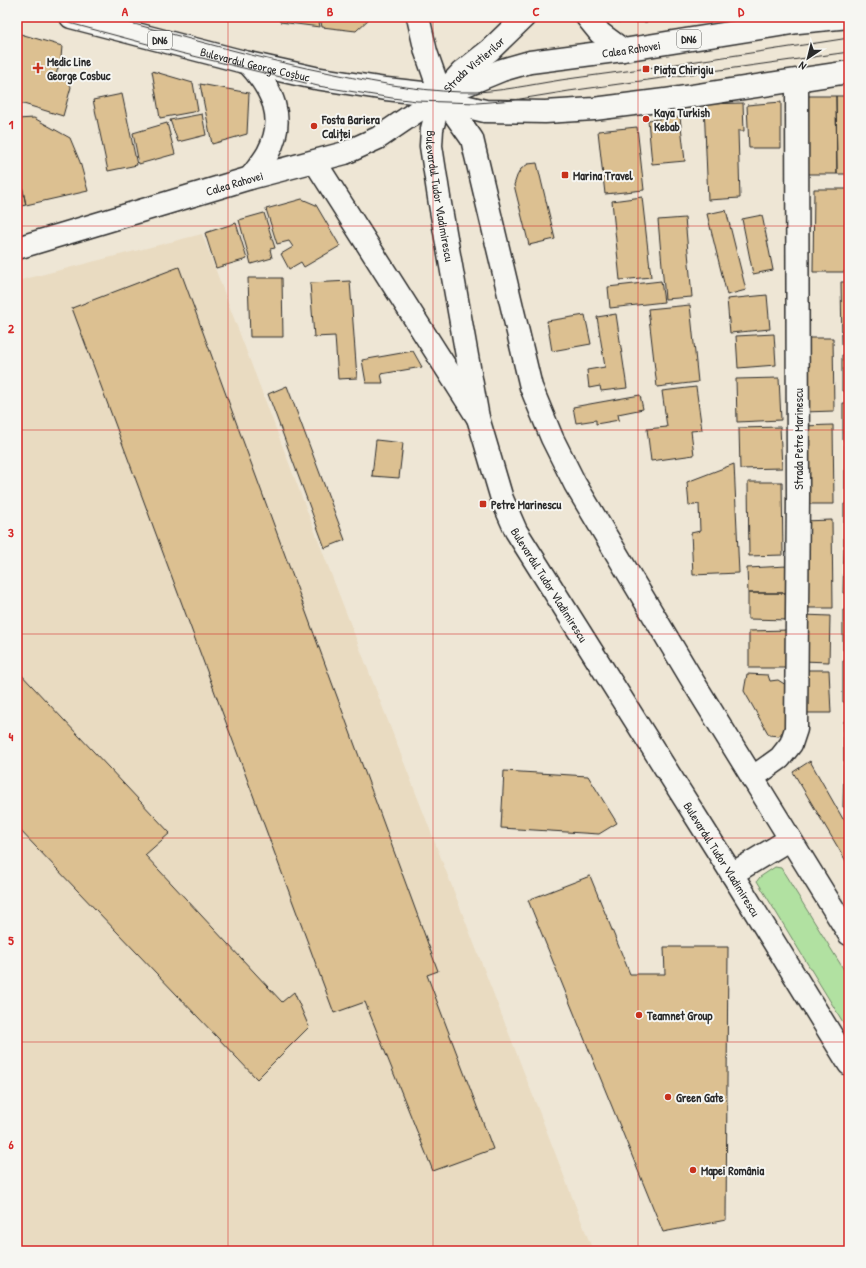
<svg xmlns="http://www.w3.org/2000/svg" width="866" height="1268" viewBox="0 0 866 1268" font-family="'Patrick Hand',sans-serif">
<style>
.built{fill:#e9dbc1}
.green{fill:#b1e1a1;stroke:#6e8666}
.building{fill:#dcc091;stroke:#2b2b2b}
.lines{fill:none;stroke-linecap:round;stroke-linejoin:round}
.minor-casing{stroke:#2b2b2b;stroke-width:25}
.tertiary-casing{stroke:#2b2b2b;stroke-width:25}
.primary-casing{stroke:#2b2b2b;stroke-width:25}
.minor{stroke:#f6f6f2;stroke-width:22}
.tertiary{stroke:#f6f6f2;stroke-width:22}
.primary{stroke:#f6f6f2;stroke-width:22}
.tram{stroke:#2b2b2b;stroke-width:1}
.grid{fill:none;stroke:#d62828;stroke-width:1;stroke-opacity:0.55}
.poi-dot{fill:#c8321e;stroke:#f6f6f2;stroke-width:1.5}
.labels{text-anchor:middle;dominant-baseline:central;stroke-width:4;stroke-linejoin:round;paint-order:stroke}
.shield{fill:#f6f6f2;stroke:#686867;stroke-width:1}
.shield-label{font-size:11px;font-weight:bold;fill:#2b2b2b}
.street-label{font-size:12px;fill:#2b2b2b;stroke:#f6f6f2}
.poi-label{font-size:12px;font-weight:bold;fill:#2b2b2b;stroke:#f6f6f2;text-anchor:start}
.neatline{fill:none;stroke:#d62828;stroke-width:1.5}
.grid-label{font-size:13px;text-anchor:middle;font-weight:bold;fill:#d62828}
</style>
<rect width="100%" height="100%" fill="#eee6d5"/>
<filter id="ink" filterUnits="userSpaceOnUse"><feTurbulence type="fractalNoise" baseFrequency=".025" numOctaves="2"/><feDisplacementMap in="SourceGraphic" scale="8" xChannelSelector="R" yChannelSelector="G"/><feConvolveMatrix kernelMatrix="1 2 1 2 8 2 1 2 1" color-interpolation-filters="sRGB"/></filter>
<g filter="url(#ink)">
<path class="built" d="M202 234 328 566 593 1251H17V281Z"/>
<path class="green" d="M775 867 781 868 849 978V1032L757 881 760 877Z"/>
<path class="building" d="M279 17H318L320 27 280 22Z
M320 17H370V18L356 31 322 27Z
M609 17H647V22H618Z
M17 33 62 46 61 58 55 78 69 82 71 87 63 116 17 102Z
M152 71 193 83 198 111 160 118Z
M200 84 249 93 247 134 212 144Z
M122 94 137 165 108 171 93 100Z
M807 96H836L837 174H807Z
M836 96H849V174H837Z
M781 102V148H749L747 105Z
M743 103 744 131H738L740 198 708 200 704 104Z
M202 114 206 135 178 142 170 120Z
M680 117 685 161 652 164 648 120Z
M34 118 70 138 80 162 88 191 26 205 17 162V119Z
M167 123 175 154 139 164 133 133Z
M637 127 644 190 605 194 598 131Z
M17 162 26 205 17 207Z
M537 163 555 239 529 245 514 185 517 176 521 169 528 164Z
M814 189H849V272H813Z
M642 197 651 277 620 280 612 201Z
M302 199 316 205 340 246 304 267 301 262 289 269 281 254 293 247 289 241 277 244 266 209Z
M726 210 746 290 727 295 707 214Z
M264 213 275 248 270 249 272 258 251 264 239 220Z
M762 215 773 270 753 274 742 219Z
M685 218 692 297 665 299 658 220Z
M236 223 247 259 216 268 205 233Z
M179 267 438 971 427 975 493 1149 433 1171 365 1002 334 1013 72 308Z
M248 278H282L283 337H250Z
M350 281 357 378 338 379 335 336 314 337 310 283Z
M661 281 664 302 610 308 608 287Z
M841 282H849V345H842Z
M767 295 770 329 730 333 727 299Z
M690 305 698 382 657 387 648 309Z
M616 314 627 388 601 391 600 386 589 388 587 370 605 367 597 317Z
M585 315 591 344 552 351 547 321Z
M774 334 776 365 738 368 736 336Z
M803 338H833L834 411 804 412Z
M413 351 422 367 381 374 383 383H366L362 360Z
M842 355H849V391H842Z
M779 378 781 420 737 422 736 379Z
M287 386 345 540 325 548 268 394Z
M696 387 702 430 691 431 694 455 651 461 647 429 667 427 662 391Z
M640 395 643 409 618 414 619 420 596 424V420L576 423 573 407Z
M843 403H849V440H843Z
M833 425 834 504H803L802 426Z
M780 427 782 468 740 469 739 428Z
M376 440 403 443 399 478 372 476Z
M845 444H849V489H845Z
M734 464 739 573 693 575 691 533 700 531 699 504 689 506 687 482Z
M748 482H782L783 555 749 556Z
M844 504H849V545H844Z
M832 520 833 608H804L803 521Z
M844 548H849V593H843Z
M787 566 788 593H748L747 568Z
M748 593H788L789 620 748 619Z
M843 610H849V650H843Z
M803 615 830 616 829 662 802 661Z
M789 630V668H749V631Z
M843 661H849V702H843Z
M17 670 170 833 145 855 282 1002 294 992 309 1027 257 1079 17 827Z
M802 670H829L831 713H803Z
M747 674 768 675 770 681 778 680 786 685 787 726 779 736 769 735 744 691Z
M844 721H849V761H844Z
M810 761 843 819H849V866L793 772Z
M844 765 849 766V807H843Z
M504 771 588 776 617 823 599 834 501 828Z
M590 876 630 974H665L664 947H728L726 1220 663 1232 528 900Z"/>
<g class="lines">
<g class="minor-casing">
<g id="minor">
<path id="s1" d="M441 95 462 72 490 50 524 17"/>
<path d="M752 778 780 758 791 744 796 729 798 496 797 81"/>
</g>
</g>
<g class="tertiary-casing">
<g id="tertiary">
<path d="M248 63C272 89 287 118 268 153 263 162 256 170 250 178"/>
<path d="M315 162 478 418"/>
<path id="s2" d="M17 248 250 178 345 153 378 138 441 95"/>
</g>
</g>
<g class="primary-casing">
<g id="primary">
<path id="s3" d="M71 17 248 63 315 78 386 89 441 95 464 106 485 111 545 112 594 109 665 100 849 72"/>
<path d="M418 17 426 52 441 95 472 139 531 387 552 438 575 484 694 683 849 934"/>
<path d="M587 17 600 33 623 50"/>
<path id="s4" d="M441 95 432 129 431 146 440 204 478 418 502 499 516 531 732 874 849 1064"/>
<path id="s5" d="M441 95 502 70 530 62 623 50 798 22 849 17"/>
<path d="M732 874 790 839"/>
</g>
</g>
<use href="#minor" class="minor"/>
<use href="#tertiary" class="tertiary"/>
<use href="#primary" class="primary"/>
<path class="tram" d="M47 17 181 53 318 86 392 98 417 101 477 103 514 100 569 91 849 52
M108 17C184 37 259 59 335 74 382 84 431 93 478 92 511 90 543 82 575 78 667 66 758 52 849 38"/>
</g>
</g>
<path class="grid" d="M228 17V1251M433 17V1251M638 17V1251M17 226H849M17 430H849M17 634H849M17 838H849M17 1042H849"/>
<g class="poi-dot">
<path d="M36 62h4v4h4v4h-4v4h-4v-4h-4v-4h4z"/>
<rect x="642" y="65" width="8" height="8" rx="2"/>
<circle cx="646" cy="119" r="4"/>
<circle cx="314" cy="126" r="4"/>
<rect x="561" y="171" width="8" height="8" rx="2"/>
<rect x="479" y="500" width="8" height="8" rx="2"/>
<circle cx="639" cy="1015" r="4"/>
<circle cx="668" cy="1097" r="4"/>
<circle cx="693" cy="1170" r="4"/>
</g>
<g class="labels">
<g class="shield">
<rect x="677" y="30" width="24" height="18" rx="3"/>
<rect x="148" y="31" width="24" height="18" rx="3"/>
</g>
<g class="shield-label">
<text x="689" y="39">DN6</text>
<text x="160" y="40">DN6</text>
</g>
<g class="street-label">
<text stroke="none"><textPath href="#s5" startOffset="197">Calea Rahovei</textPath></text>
<text stroke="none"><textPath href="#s3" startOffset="190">Bulevardul George Coșbuc</textPath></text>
<text stroke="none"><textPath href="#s1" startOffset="45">Strada Vistierilor</textPath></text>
<text stroke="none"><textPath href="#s2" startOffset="227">Calea Rahovei</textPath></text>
<text stroke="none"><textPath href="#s4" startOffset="103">Bulevardul Tudor Vladimirescu</textPath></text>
<text transform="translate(798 439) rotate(-90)">Strada Petre Marinescu</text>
<text stroke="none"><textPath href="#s4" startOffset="511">Bulevardul Tudor Vladimirescu</textPath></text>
<text stroke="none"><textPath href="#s4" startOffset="835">Bulevardul Tudor Vladimirescu</textPath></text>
</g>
<g class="poi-label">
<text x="47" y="61">Medic Line<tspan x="47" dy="14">George Cosbuc</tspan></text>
<text x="654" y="69">Piața Chirigiu</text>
<text x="654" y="112">Kaya Turkish<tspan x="654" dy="14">Kebab</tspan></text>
<text x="322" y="119">Fosta Bariera<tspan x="322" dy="14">Caliței</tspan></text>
<text x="573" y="175">Marina Travel</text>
<text x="491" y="504">Petre Marinescu</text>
<text x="647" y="1015">Teamnet Group</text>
<text x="676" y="1097">Green Gate</text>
<text x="701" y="1170">Mapei România</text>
</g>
</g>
<rect width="866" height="1268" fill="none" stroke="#f6f6f2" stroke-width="44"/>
<g transform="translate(808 58) rotate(215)" stroke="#f6f6f2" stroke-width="3" paint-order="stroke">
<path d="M0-3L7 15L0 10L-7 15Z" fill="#2b2b2b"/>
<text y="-6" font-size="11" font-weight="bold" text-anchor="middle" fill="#2b2b2b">N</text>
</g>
<rect x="22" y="22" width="822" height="1224" class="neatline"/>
<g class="grid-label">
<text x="125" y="16">A</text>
<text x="330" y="16">B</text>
<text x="536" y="16">C</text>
<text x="741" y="16">D</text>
<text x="11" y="129">1</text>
<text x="11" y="333">2</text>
<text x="11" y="537">3</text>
<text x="11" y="741">4</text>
<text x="11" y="945">5</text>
<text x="11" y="1149">6</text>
</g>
</svg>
